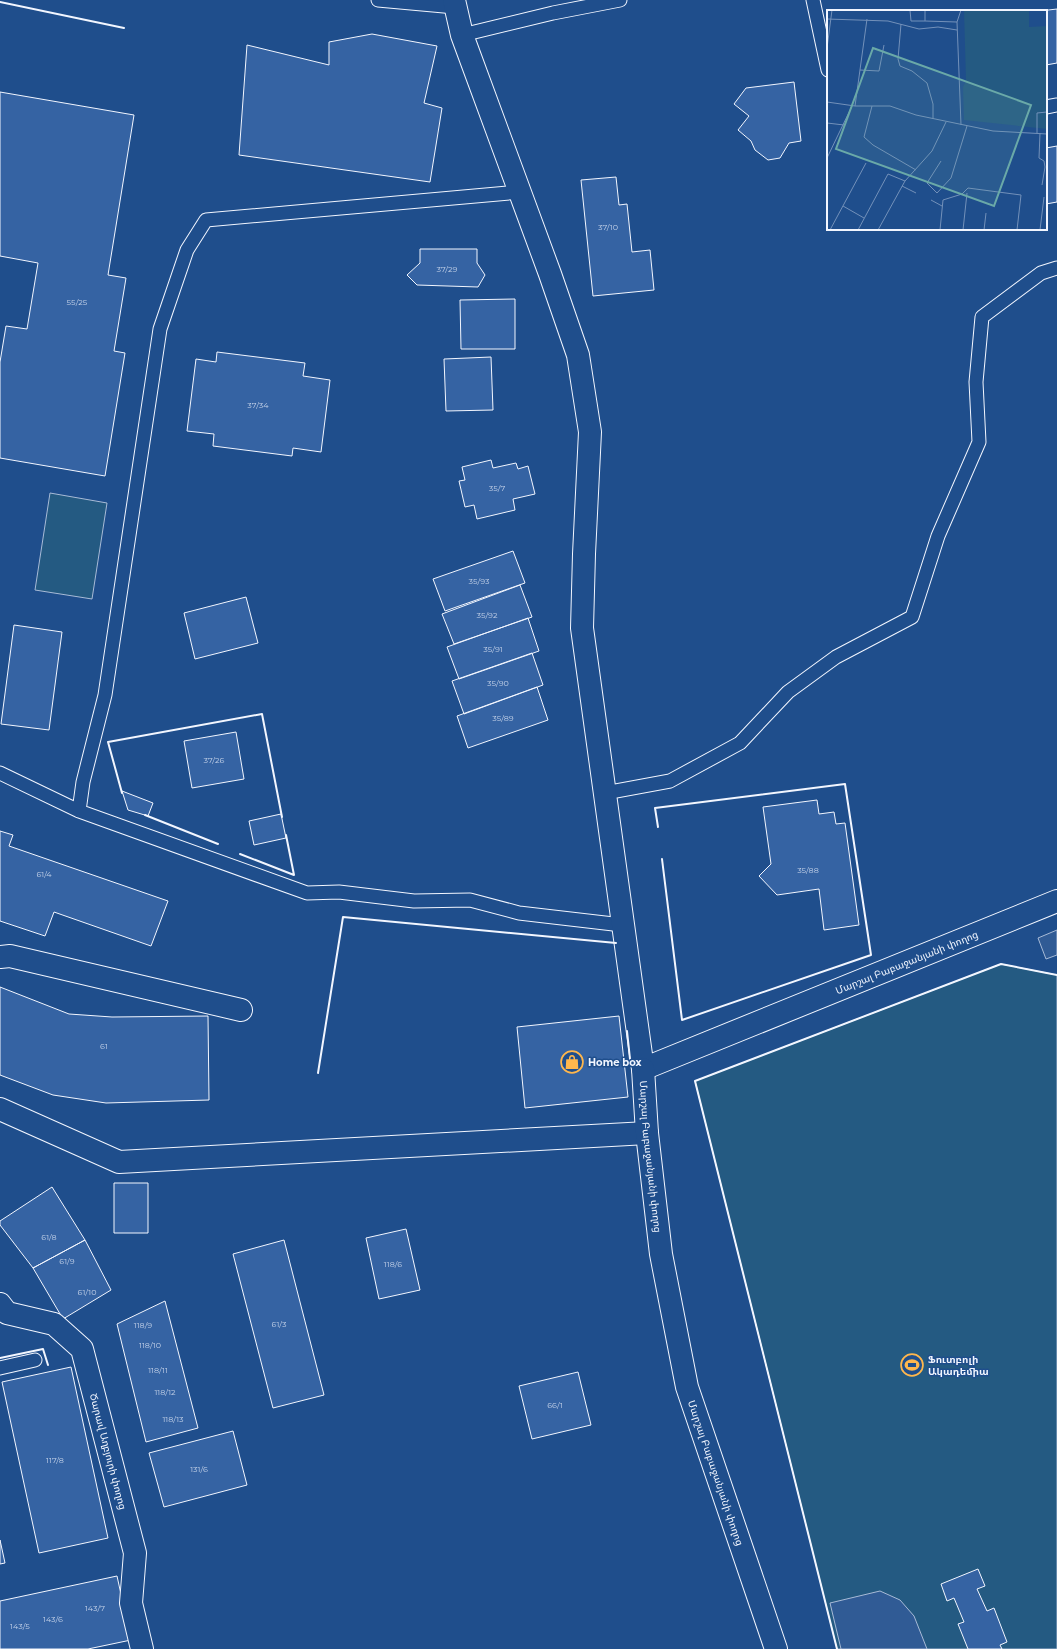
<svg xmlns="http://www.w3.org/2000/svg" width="1057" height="1649" viewBox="0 0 1057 1649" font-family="Montserrat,'Noto Sans Armenian',sans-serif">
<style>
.green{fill:#245a82;stroke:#a8bbd7}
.parking{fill:#305b95;stroke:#a8bbd7}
.building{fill:#3563a3;stroke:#f2f6ff}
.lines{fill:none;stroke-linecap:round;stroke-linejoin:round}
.service-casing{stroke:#f2f6ff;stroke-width:15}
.minor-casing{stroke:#f2f6ff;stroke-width:24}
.tertiary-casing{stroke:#f2f6ff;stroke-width:24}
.service{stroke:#1f4e8c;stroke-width:13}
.minor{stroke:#1f4e8c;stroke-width:22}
.tertiary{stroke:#1f4e8c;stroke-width:22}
.wall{stroke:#f2f6ff;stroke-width:2}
.labels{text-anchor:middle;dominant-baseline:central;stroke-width:3;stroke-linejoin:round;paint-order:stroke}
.number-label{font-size:8px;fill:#c3d1e8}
.street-label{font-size:10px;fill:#f2f6ff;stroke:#1f4e8c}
.poi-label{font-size:10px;font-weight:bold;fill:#f2f6ff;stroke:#1f4e8c;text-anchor:start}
.inset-road{fill:none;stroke:#7391ba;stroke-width:1}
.view{fill:#6aa9a8;fill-opacity:0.15;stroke:#6aa9a8;stroke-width:2}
.inset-edge{fill:none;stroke:#f2f6ff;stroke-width:2}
</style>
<rect width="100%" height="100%" fill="#1f4e8c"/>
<path class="green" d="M50 493 107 503 92 599 35 590Z
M1001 964 1057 975V1649H837L695 1081Z"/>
<path class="parking" d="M1057 930V955L1046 959 1038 938Z
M880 1591 900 1600 914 1616 927 1649H841L830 1603Z"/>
<path class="building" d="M1057 9V63L1046 65V11H1040Z
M372 34 437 46 424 103 442 108 430 182 239 155 247 45 329 65V42Z
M794 82 801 141 789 143 780 158 768 160 755 150 751 141 738 130 749 116 734 104 746 88Z
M0 92 134 115 108 275 126 278 114 351 125 353 105 476 0 458V362L6 326 27 329 38 263 0 256Z
M1057 146V202L1046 204V148Z
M616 177 619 205 627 204 632 252 650 250 654 290 593 296 581 180Z
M420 249H477V263L485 275 478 287 417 285 407 275 420 263Z
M515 299V349H461L460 300Z
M217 352 305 363 303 376 330 380 321 452 293 448 292 456 213 446 214 434 187 431 196 359 216 362Z
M491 357 493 410 446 411 444 359Z
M491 460 493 468 516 463 518 469 528 466 535 494 513 499 515 510 477 519 474 505 465 507 459 481 465 480 462 467Z
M513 551 525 583 445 611 433 579Z
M520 585 532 617 454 644 442 614Z
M246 597 258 643 195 659 184 613Z
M528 618 539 651 459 679 447 647Z
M14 625 62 632 49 730 1 724Z
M532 653 543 685 464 714 452 681Z
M537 687 548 720 468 748 457 716Z
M236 732 244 779 192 788 184 741Z
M122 791 153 803 148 816 128 810Z
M817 800 819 814 834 812 836 824 845 823 859 925 824 930 819 889 777 895 759 876 771 864 763 807Z
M281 814 286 838 254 845 249 821Z
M0 831 13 835 9 846 168 901 151 946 54 912 45 936 0 921Z
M0 987 69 1014 112 1017 208 1016 209 1100 106 1103 53 1095 0 1075Z
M619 1016 628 1097 525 1108 517 1027Z
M114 1183H148V1233H114Z
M52 1187 85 1240 33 1268 0 1225V1221Z
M406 1229 420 1290 379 1299 366 1238Z
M85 1240 111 1290 63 1319 33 1268Z
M284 1240 324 1395 273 1408 233 1254Z
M165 1301 198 1428 146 1442 117 1324Z
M71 1367 108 1538 39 1553 2 1382Z
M578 1372 591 1425 532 1439 519 1386Z
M233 1431 247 1485 164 1507 149 1453Z
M0 1540 5 1563 0 1564Z
M978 1569 985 1586 977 1589 987 1611 994 1608 1007 1642 1000 1645 1002 1649H968L958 1624 964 1622 954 1598 947 1601 941 1584Z
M117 1576 131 1640 88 1649H0V1601Z"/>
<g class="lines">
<g class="service-casing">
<path id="service" d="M378 0 455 7
M813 0 828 70
M462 35 553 13 620 0
M1046 107 1057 105
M0 773 79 811 307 893 339 892 414 901 470 900 519 913 622 925
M605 793 670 781 740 743 788 692 836 657 912 617 938 536 979 442 976 382 982 317 1041 273 1057 268
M79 811 83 782 105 695 160 329 187 250 206 220 520 192
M0 1368 35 1360"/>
</g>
<g class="minor-casing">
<g id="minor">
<path id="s1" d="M454 0 462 35 550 274 578 355 590 432 584 554 582 628 643 1069 1057 901"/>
<path d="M0 957 10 956 241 1010"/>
<path d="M0 1109 119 1162 647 1133"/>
<path id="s2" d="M0 1304 7 1313 54 1324 82 1349 135 1553 131 1603 142 1649"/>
</g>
</g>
<g class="tertiary-casing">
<g id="tertiary">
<path id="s3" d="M643 1069 647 1133 661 1254 687 1387 776 1649"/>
</g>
</g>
<use href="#service" class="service"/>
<use href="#minor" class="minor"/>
<use href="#tertiary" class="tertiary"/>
<path class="wall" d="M0 2 124 28
M122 793 108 742 262 714 282 817
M145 815 218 844
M658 827 655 808 845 784 871 955 682 1020 662 859
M240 854 294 875 286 835
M627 1031 630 1059
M318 1073 343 917 616 943
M0 1358 43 1349 48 1365
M837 1649 695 1081 1001 964 1057 975"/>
</g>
<defs>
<g id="shop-ring" transform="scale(1.15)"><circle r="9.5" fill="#1f4e8c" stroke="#ffb74d" stroke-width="1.5"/><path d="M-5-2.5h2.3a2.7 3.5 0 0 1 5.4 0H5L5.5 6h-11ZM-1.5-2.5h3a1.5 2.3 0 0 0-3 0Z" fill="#ffb74d"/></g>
<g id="stadium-ring" transform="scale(1.15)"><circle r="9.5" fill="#1f4e8c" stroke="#ffb74d" stroke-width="1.5"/><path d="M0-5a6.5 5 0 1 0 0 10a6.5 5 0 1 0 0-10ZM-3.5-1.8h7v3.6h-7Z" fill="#ffb74d"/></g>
</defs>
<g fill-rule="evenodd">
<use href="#shop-ring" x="572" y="1062"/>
<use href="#stadium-ring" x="912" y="1365"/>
</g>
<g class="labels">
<g class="number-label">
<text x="608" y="227">37/10</text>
<text x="447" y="269">37/29</text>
<text x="77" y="302">55/25</text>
<text x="258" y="405">37/34</text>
<text x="497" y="488">35/7</text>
<text x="479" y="581">35/93</text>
<text x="487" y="615">35/92</text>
<text x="493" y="649">35/91</text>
<text x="498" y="683">35/90</text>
<text x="503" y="718">35/89</text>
<text x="214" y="760">37/26</text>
<text x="808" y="870">35/88</text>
<text x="44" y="874">61/4</text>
<text x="104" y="1046">61</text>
<text x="49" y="1237">61/8</text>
<text x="67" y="1261">61/9</text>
<text x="393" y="1264">118/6</text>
<text x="87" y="1292">61/10</text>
<text x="279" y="1324">61/3</text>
<text x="143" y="1325">118/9</text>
<text x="150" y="1345">118/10</text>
<text x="158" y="1370">118/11</text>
<text x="165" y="1392">118/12</text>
<text x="555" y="1405">66/1</text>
<text x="173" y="1419">118/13</text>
<text x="55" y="1460">117/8</text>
<text x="199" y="1469">131/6</text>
<text x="95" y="1608">143/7</text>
<text x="53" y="1619">143/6</text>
<text x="20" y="1626">143/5</text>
</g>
<g class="street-label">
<text stroke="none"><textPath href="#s1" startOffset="1380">Մարշալ Բաբաջանյանի փողոց</textPath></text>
<text stroke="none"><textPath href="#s3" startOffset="88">Մարշալ Բաբաջանյանի փողոց</textPath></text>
<text stroke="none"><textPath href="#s2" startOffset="203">Ծարավ Աղբյուրի փողոց</textPath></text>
<text stroke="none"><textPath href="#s3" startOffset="412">Մարշալ Բաբաջանյանի փողոց</textPath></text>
</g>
<g class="poi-label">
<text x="588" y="1062">Home box</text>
<text x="928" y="1359">Ֆուտբոլի<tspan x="928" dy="12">Ակադեմիա</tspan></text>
</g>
</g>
<g transform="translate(827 10)">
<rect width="220" height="220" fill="#1f4e8c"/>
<path d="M137 0H202V17L220 16V119L137 110 136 77 139 71Z" fill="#245a82"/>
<path class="inset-road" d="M83 0 84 11H98M98 0V11L130 12M0 9 61 11 92 19 111 17 130 20M74 14 71 49 73 56 85 61 100 73 106 94V109M0 38 5 0M33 60 52 61 57 35M0 92 28 96H63L89 105 166 121 220 124M28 96 40 9M45 96 37 127 46 135 89 160M0 113 17 115M134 115 130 12 134 0M210 123V103L220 102M213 123 212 148 217 151 218 157 215 175M0 148 25 96M114 151 100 173 110 183 124 168 140 116M75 176 89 183M104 190 115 196M16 196 37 208M3 220 39 153M31 220 61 164 78 171 105 141 119 112M51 220 78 171M95 220H113M113 220 116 190 135 184 141 178 194 185 190 220M136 220 140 183M157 220 159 203M213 220 217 187"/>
<path class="view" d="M46 38 204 95 167 196 9 139Z"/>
<rect width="220" height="220" class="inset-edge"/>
</g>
</svg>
